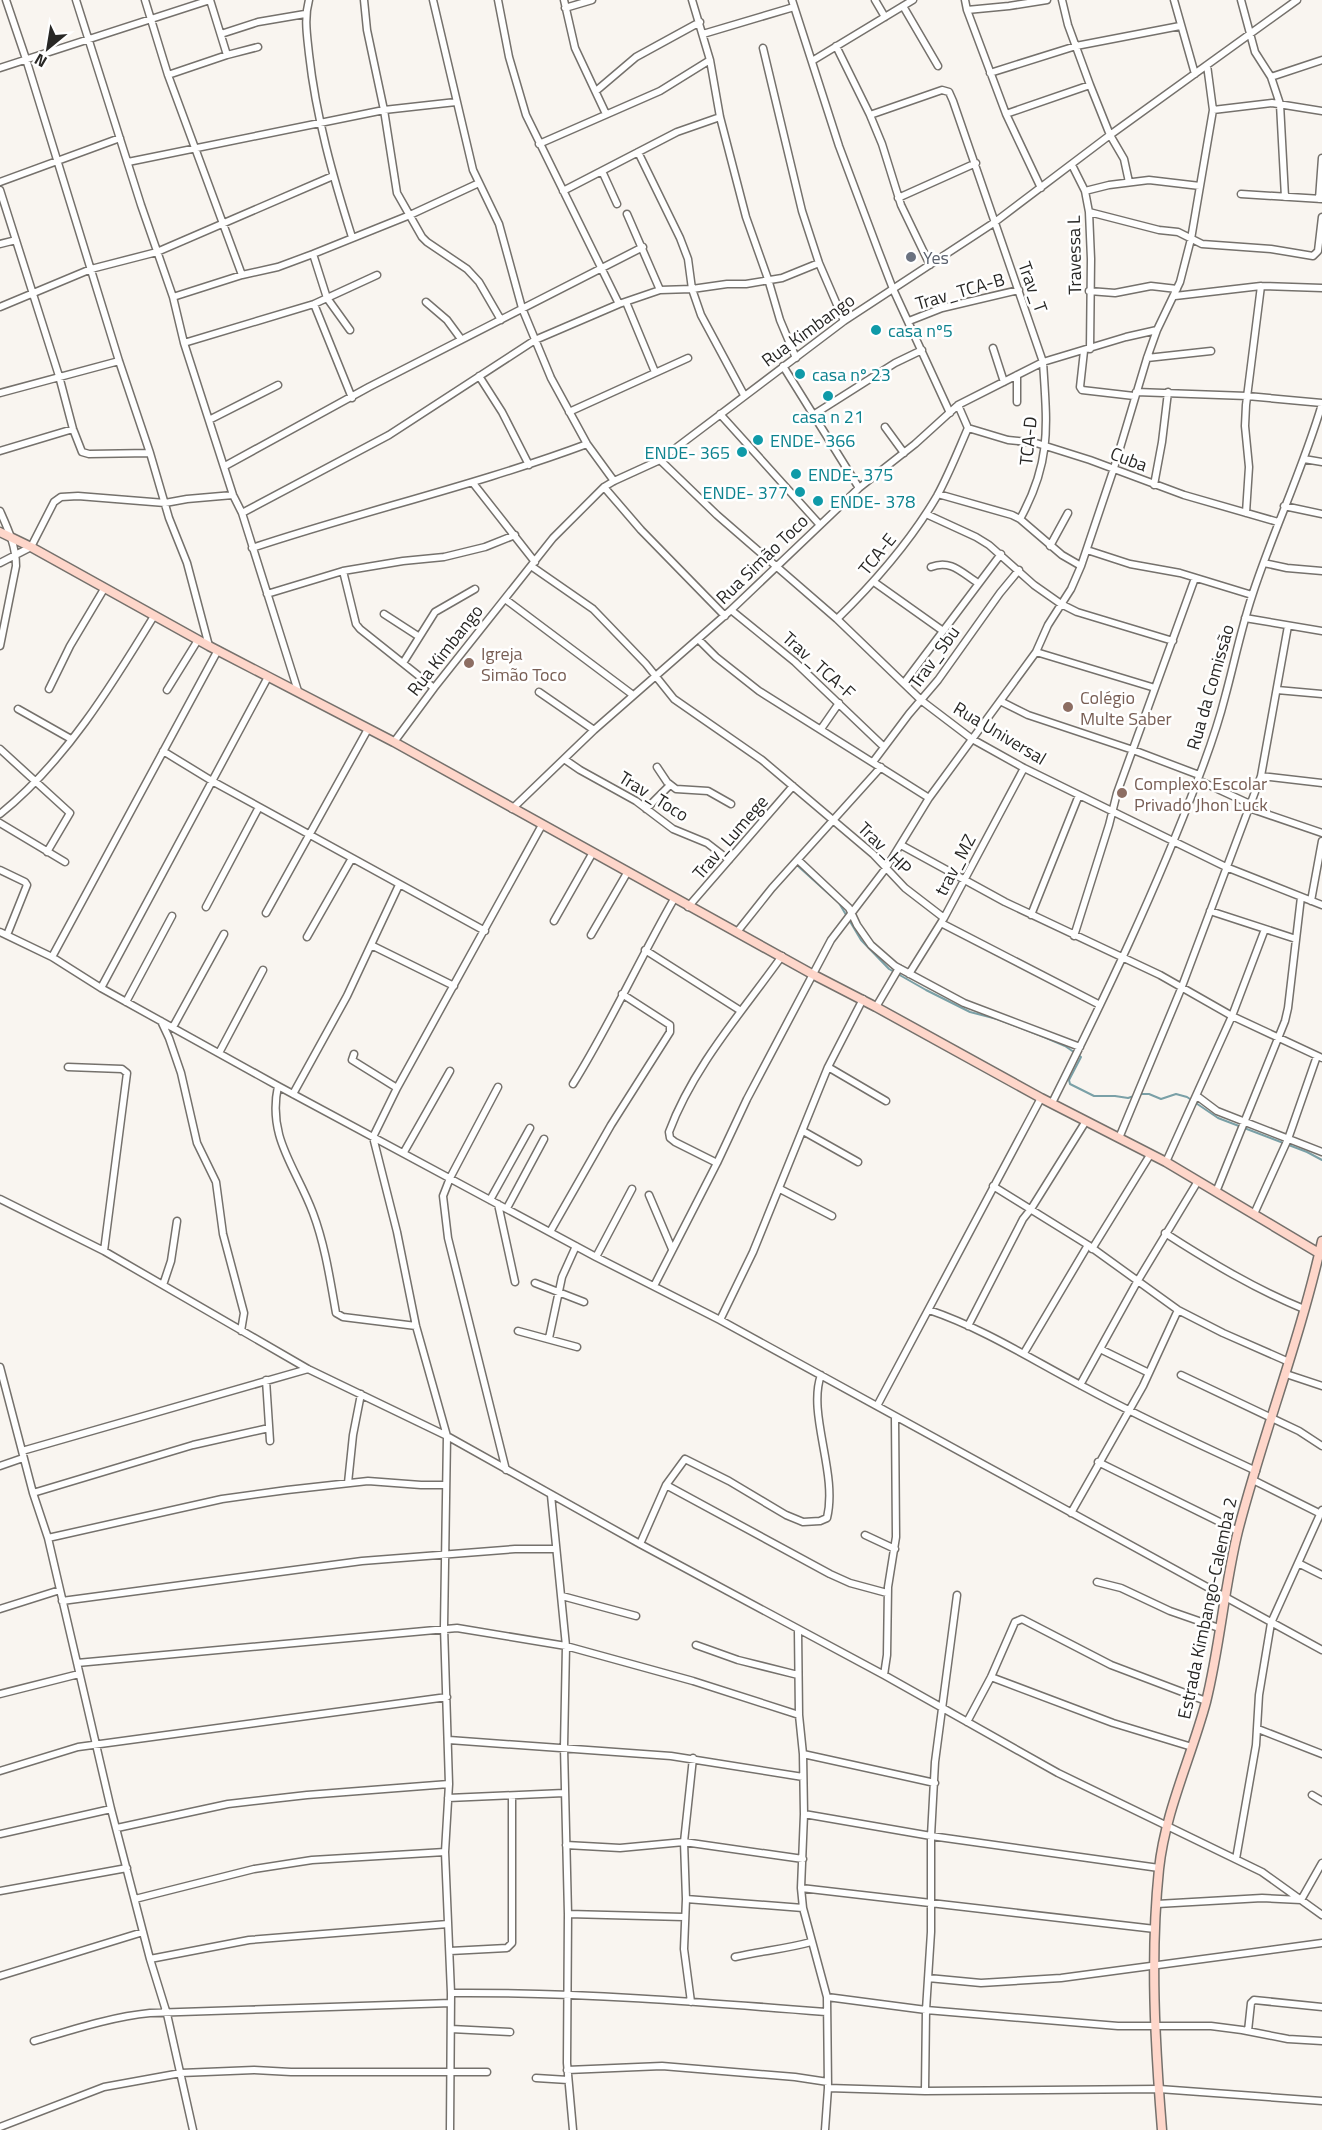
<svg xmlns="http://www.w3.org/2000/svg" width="1322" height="2130" viewBox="0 0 1322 2130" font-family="'Titillium Web',sans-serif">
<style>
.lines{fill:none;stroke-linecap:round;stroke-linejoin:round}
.stream{stroke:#7aa0a7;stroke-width:2}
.street-casing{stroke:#75716c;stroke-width:9}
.secondary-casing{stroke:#75716c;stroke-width:11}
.street{stroke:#fff;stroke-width:6}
.secondary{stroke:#fed6ca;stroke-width:8}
.worship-dot{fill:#6b7280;stroke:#fff;stroke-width:2}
.culture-dot{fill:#0f9aa8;stroke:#fff;stroke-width:2}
.education-dot{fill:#8d6e63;stroke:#fff;stroke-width:2}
.labels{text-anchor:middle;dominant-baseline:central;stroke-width:5;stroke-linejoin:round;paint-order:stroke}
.street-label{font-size:18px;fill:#282725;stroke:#fff}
.worship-label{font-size:18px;fill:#5b616d;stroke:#fff;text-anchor:start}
.culture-label{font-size:18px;fill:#0d838f;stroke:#fff;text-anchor:start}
.education-label{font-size:18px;fill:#785e54;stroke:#fff;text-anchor:start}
</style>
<rect width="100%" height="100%" fill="#f9f5f0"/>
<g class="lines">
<path class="stream" d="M799 867 839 903 861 940 889 969 926 990 970 1012 997 1019 1044 1037 1065 1046 1081 1057 1069 1080 1070 1084 1094 1096H1115L1128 1098 1134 1096
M1139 1094H1149L1161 1099 1176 1094 1187 1097 1218 1118 1307 1152 1322 1160"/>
<g class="street-casing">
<path id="street" d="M6 0 26 59 119 361 150 453 169 518 187 563 209 646
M76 0 141 205 173 297 184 343 233 495 242 513 298 691
M145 0 168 75 242 275
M210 0 227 55
M309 0C304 18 307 35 309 54 316 117 333 177 352 237
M364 0 367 30 384 110 397 193 422 237 427 242 467 269 479 282 501 320
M433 0 473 170 499 224 522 308 551 378 587 444 614 481
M498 0 509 57 526 115 619 304
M564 0 575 48 606 114
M692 0 710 60 720 117 746 217 768 279 780 320 796 358
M792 0 839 146 878 250 893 289 950 413
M875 0 885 17
M965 0 967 10 1006 114 1041 188
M1062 0 1068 25 1090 85 1110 135 1124 159 1129 182
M1174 0 1195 74
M1241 0 1255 52 1271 77 1280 104 1285 197
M903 6 938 66
M565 8 592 0
M967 10 1009 6 1047 0
M221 34 258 22 305 14
M703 34 794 7
M836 46 870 115 882 144 901 205 930 265
M763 48 802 211 819 263 844 321
M812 61 913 0
M0 68 210 0
M990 73 1076 46 1180 26
M168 75 227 55 258 47
M1271 77 1322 60
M596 91 636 57 700 22
M1213 110 1272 103 1322 111
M1006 114 1090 85
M870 115 942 90 949 92 953 101 1043 362C1047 425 1052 461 1020 519
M539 144 660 91 710 60
M638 152 680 238 688 259 692 289 701 315 744 395
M128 162 384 110 456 102
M1072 165 1085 191 1089 212 1091 259 1090 349
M602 171 617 204
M0 182 120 138
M0 190 59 376 73 429 82 452 89 454 150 453
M563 191 677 132 720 117
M1085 191 1109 185 1149 180 1200 186
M1241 194 1322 199
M898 198 976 163
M1319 199 1322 158
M1089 212 1159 230 1178 232 1202 244 1271 249 1313 256 1318 251 1322 217
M627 214 660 290
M0 244 16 240
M313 254 327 298 350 330
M1089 291 1115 293 1151 286 1177 289
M1175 296 1261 286 1322 288
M173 297 242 275 278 267 313 254 410 215 479 183
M426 302 447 320 461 339
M626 302 655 372
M314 304 352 398
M0 307 91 269 157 252 333 176
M909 321 942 308 1019 290
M184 343 314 304 377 275
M993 348 1004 382
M1084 351 1080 387 1082 390 1134 396
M1147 358 1211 351
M783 366 859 488
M1017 375V402
M479 376 502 412 529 465
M1136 392 1247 396 1322 403
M0 393 119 361
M569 412 688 358
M720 414 820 525
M813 415 895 363 922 350
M209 420 278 385
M885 427 904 453
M968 428 1008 440 1036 443 1090 460 1184 495 1278 522
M0 451 73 429
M1304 459 1322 462
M660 460 717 515 837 619 922 701 972 739 1024 768 1226 867 1322 905
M225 466 369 387 643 247
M473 483 535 562
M1154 485 1162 442 1168 392
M604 487 641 530 725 616
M938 494 1012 515 1020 519 1062 555 1081 566
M1284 506 1322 514
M0 511C8 529 16 546 16 566L0 646
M242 513 389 435 535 340 619 304 660 290 692 289 727 284H746L782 278 819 263
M1246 513 1249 467 1245 426 1246 405 1261 286
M926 514 976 537 989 545 1034 585 1061 604 1077 612 1173 641
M1050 546 1068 513
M252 548C363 511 477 485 587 444
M1087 550 1130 564 1180 573 1252 595
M0 563 31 547 54 502 61 497 78 496 165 503 187 499 233 495
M1264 563 1287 568 1322 571
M531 566 593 609 646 664 674 699 762 760 873 854 905 888 944 918
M931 567C951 559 962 573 978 583
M343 571 356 624 360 629 434 688
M874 582 943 631
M267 594 343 571 403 561 444 557 485 547 515 535
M505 599 633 695
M731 610 795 662 884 747
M384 614 418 636
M1245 618 1322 631
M837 619C875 582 910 542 937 496 949 474 958 451 968 428L958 405
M698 639 716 657 759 691 929 798
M1036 652 1155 688
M403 663 435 612 475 589
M904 683 1001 554
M49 689 70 646 104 589
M167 690 198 640
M1277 690 1322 694
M539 692 594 730
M1000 701 1028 715 1133 750 1199 775
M18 709 71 739
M821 729 839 703
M394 742 434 688 553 538 604 487 614 481 660 460 844 321 995 222 1110 135 1297 0
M0 749 70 813 47 852
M163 751 212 781 485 931
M564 759 580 770 636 801 673 829 707 843 729 860
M873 762 909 714 938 680 1000 593 1019 570
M657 767 667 782 676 789 708 791 731 804
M1261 776 1322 783
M1198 780 1250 804
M1249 808 1322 833
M512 809 594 730 731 610 859 488 915 444 958 405 1043 362 1126 337 1157 330
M646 809 670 785
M0 814C64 763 112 685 154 616
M0 823 65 862
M901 845 1005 902 1160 975 1232 1016 1322 1058
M798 860 849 908 857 925 871 945 895 966 964 1003 1080 1047
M0 870 25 882 27 885 7 935
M1311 901 1322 841
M206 907 259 807
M688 907 793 786
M1210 911 1296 939
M266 913 368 729
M1031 915 1079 795
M554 921 592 854
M941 923 1100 1005
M0 932 52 957 101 988 278 1086 596 1257 720 1320 1322 1650
M737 932 772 888 881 767
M591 935 627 873
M1074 936 1109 825 1117 793 1195 578
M307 937 352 858
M371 945 454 986
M645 950 741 1011
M52 957 218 650
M909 974 944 918 1024 768
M101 988 268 677
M126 1002 172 916
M876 1007 899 968
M161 1021 169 1038 181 1073 197 1143 216 1182 223 1234 244 1313 241 1331
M173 1027 224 934
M219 1053 263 970
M354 1054 352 1060 397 1088
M68 1067 122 1069 127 1073 104 1251
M828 1067 886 1101
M573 1084C610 1025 639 960 674 899
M278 1086C267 1138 296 1167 313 1213 325 1245 330 1279 336 1313L343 1317 416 1326
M498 1087 450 1178 443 1196 448 1238 506 1470
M293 1094 347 996 399 885
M1197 1096 1217 1111 1322 1152
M1052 1103C1105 997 1156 890 1198 779 1208 753 1218 725 1225 697 1234 664 1241 629 1252 596 1273 531 1303 469 1322 404
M803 1131 858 1162
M1119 1138 1181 989 1261 776 1288 626
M404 1152 450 1071
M1166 1162 1232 1016 1265 929
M717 1163 675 1142 670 1138 669 1132C693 1067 742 1012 782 956
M993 1186 1088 1245 1178 1310 1223 1333 1289 1362
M780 1189 832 1216
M1216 1192 1285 1021 1288 1008 1301 897
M649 1195 672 1249
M0 1199 104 1251 308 1369 447 1436 640 1544 884 1675 1058 1773 1262 1872 1322 1915
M490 1200 530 1128
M498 1204 515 1282
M507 1208 544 1139
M1254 1214 1288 1139 1317 1056
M550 1232 611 1125 670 1032V1025L622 994
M1165 1233C1210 1262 1255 1289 1304 1309
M1092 1249 1150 1155
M596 1257 632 1189
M535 1283 584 1302
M163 1285 171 1261 177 1221
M654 1286 717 1163 747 1099 831 940 886 868 929 798 1036 652 1048 625 1071 589 1081 566 1114 468 1147 358 1157 330 1180 282 1191 239 1213 110 1207 65
M929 1310C985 1329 1034 1361 1086 1388 1141 1418 1199 1444 1256 1471
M720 1320 753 1252 828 1067 863 999
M968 1326 1023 1219 1031 1209 1086 1121
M518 1331 577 1347
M549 1338 562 1277 576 1246
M1100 1349 1149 1373
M1024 1353 1088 1245
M0 1367 33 1493 48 1538 111 1809 150 1959 167 2014 193 2130
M1286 1374 1322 1386
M1181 1375 1299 1431 1322 1446
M266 1380 270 1441
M1080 1385 1137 1282 1198 1181
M877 1406 1041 1098
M22 1451 308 1369
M1098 1462 1238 1531
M0 1466 23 1458
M1253 1480 1321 1514
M348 1483 353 1435 361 1394
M666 1485 830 1574 850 1583 887 1593
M33 1493 193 1445 269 1428
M551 1495 566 1646 564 1747 568 1914 567 2063 573 2130
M1071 1513 1143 1386 1178 1310
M865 1535 895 1549
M48 1538 222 1499 287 1490 368 1481 421 1485H446
M640 1544 666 1485 685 1459 729 1481 786 1515 803 1522 820 1521 827 1518C838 1473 807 1414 821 1375
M1298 1563 1322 1575
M1097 1582 1121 1588 1170 1611 1219 1628
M562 1596 636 1616
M62 1601 362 1561 515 1549H556
M0 1609 60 1590
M798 1630 799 1715 803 1754 804 1814 801 1888 803 1908 827 1997 828 2088 825 2130
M696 1645 738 1660 798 1675
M77 1663 457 1628 566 1646 693 1681 799 1715
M884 1675 887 1655 888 1587 896 1537 895 1417
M991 1677 1113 1723 1192 1747
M0 1694 79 1674
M967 1722 991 1677 1015 1622 1022 1619 1111 1665 1206 1701
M1258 1729 1322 1754
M449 1740 671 1756 803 1777
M803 1754 935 1783
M0 1771 78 1747 447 1697
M1312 1795 1322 1801
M448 1798 564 1793
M804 1814 931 1836 1159 1868
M117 1828 228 1804 307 1795 449 1784
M0 1834 111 1809
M566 1845 620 1848 684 1842 803 1859
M1236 1859 1256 1745 1259 1695 1271 1623 1322 1510
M801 1888 1155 1929
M0 1891 127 1868
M135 1899 254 1869 312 1860 445 1852
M686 1899 803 1908
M1157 1904 1262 1898 1301 1900 1322 1863
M568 1914 684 1917
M450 1951 507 1948 512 1943V1797
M735 1957C761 1951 786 1949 811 1942
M150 1959 249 1940 448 1924
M0 1976 143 1932
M928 1978 981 1983 1061 1978 1322 1943
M451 1993C576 1992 701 2002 826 2012
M827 1997 926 2010 1118 2026H1211L1242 2030 1288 2039 1322 2041
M691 2002 684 1949 686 1899 684 1842 693 1758
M451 2029 510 2032
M1248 2031 1251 2003 1254 2000 1322 2007
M34 2041C72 2030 110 2017 150 2013L451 2003
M567 2070 662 2066 795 2077 828 2082
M536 2078 568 2080
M828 2088 925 2091 1159 2089 1322 2101
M925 2091 926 2010 931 1932V1836L935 1762 957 1595
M0 2127 104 2087 181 2073 254 2070 291 2072H487
M450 2130 451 1993 445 1852 449 1784 444 1627 447 1436 416 1326 397 1232 373 1137 397 1088 542 825"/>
</g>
<g class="secondary-casing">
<path id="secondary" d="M0 532 31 547 209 646 394 742 812 974 876 1007 1041 1098 1166 1162 1322 1255
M1162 2130C1155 2044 1150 1956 1159 1869 1165 1812 1191 1758 1206 1702 1220 1646 1224 1588 1238 1531 1263 1434 1300 1340 1322 1241"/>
</g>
<use href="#street" class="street"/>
<use href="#secondary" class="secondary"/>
</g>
<circle class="worship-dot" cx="911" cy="257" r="6"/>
<g class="culture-dot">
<circle cx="876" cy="330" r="6"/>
<circle cx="800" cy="374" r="6"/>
<circle cx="828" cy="396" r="6"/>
<circle cx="758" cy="440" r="6"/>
<circle cx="742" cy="452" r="6"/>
<circle cx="796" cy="474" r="6"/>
<circle cx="800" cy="492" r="6"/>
<circle cx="818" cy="501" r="6"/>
</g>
<g class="education-dot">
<circle cx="469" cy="663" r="6"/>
<circle cx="1068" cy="707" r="6"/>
<circle cx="1122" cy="793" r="6"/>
</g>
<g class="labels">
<g class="street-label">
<text transform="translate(1074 255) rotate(-91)">Travessa L</text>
<text transform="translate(1033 287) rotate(70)">Trav_T</text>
<text transform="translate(960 291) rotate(-16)">Trav_TCA-B</text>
<text transform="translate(808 330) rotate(-36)">Rua Kimbango</text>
<text transform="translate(1028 441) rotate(-84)">TCA-D</text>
<text transform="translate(1129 459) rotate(21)">Cuba</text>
<text transform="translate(877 554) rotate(-51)">TCA-E</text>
<text transform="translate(762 559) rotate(-44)">Rua Simão Toco</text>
<text transform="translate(445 650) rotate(-52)">Rua Kimbango</text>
<text transform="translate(934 657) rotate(-54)">Trav_Sbu</text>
<text transform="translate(819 665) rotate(42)">Trav_TCA-F</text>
<text transform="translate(1210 687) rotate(-74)">Rua da Comissão</text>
<text transform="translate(1000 733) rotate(31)">Rua Universal</text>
<text transform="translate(654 796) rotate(32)">Trav_Toco</text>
<text transform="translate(730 837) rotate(-49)">Trav_Lumege</text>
<text transform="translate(885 848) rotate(44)">Trav_HP</text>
<text transform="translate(955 865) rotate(-62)">trav_MZ</text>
<text transform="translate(1207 1608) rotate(-78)">Estrada Kimbango-Calemba 2</text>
</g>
<g class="worship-label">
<text x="923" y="257">Yes</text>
</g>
<g class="culture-label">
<text x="888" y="330">casa nº5</text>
<text x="812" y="374">casa nº 23</text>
<text x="828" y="416" text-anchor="middle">casa n 21</text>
<text x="770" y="440">ENDE- 366</text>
<text x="730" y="452" text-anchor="end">ENDE- 365</text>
<text x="808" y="474">ENDE- 375</text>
<text x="788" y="492" text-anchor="end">ENDE- 377</text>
<text x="830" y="501">ENDE- 378</text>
</g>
<g class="education-label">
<text x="481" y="653">Igreja<tspan x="481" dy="21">Simão Toco</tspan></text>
<text x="1080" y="697">Colégio<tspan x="1080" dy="21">Multe Saber</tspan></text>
<text x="1134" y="783">Complexo Escolar<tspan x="1134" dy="21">Privado Jhon Luck</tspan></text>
</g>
</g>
<g transform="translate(48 48) rotate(210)" stroke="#ffffff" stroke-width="4.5" paint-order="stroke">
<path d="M0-4.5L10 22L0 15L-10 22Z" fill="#282725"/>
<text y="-9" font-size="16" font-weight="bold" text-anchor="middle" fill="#282725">N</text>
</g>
</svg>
